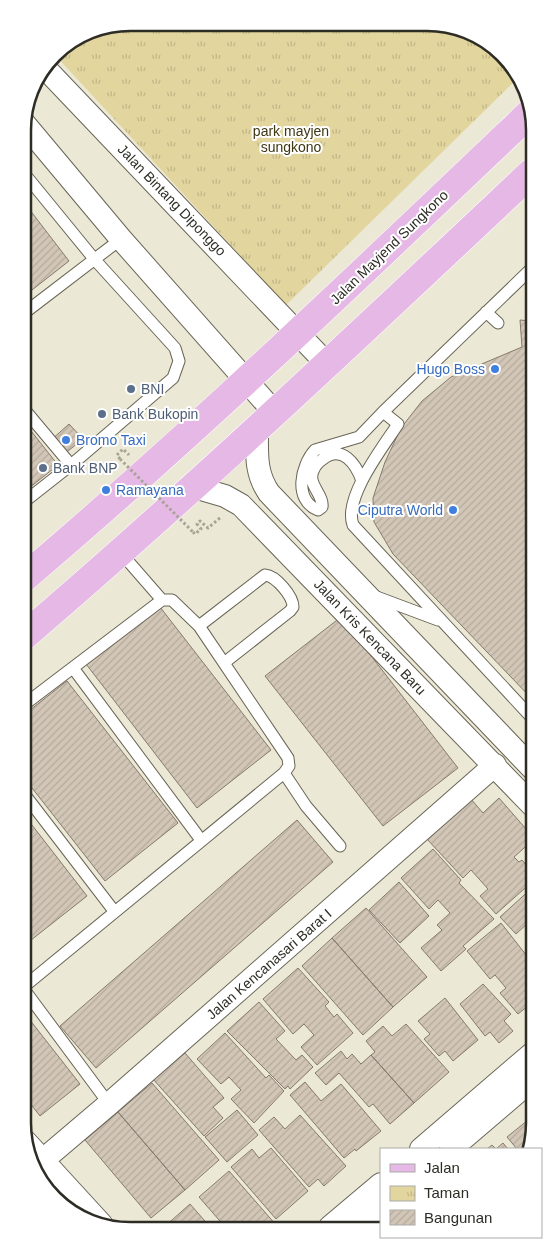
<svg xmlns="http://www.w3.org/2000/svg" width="557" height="1253" viewBox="0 0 557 1253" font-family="Arial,sans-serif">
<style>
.park{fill:url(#park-tufts)}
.building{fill:url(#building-hatch);stroke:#857a6d}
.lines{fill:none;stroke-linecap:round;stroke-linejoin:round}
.lane-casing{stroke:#696556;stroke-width:13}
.street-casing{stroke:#696556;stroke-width:24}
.primary-casing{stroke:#fff;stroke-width:29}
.path{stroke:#a7a496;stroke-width:3;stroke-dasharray:2.5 2.5;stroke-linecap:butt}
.lane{stroke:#fff;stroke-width:11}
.street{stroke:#fff;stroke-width:22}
.primary{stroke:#e5b8e6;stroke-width:28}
.path-bridge{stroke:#a7a496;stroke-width:3;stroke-dasharray:2.5 2.5;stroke-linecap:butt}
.shop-dot{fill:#3f7fe0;stroke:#fff;stroke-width:2}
.service-dot{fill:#5c6f8a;stroke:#fff;stroke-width:2}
.labels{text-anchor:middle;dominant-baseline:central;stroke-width:4;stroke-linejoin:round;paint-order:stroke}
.park-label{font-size:14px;fill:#3f3713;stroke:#fff}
.street-label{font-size:14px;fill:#2d2c25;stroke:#fff}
.shop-label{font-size:14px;fill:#366cbe;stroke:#fff;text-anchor:end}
.service-label{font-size:14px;fill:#4e5e75;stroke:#fff;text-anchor:start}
.rim{fill:none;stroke:#2d2c25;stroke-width:2.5}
</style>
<defs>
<pattern id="park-tufts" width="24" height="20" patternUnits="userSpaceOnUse" patternTransform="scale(1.25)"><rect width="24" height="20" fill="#e2d59d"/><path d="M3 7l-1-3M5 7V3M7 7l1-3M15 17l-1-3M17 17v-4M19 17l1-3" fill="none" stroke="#c2b787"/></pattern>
<pattern id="building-hatch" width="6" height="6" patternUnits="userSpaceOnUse" patternTransform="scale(1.25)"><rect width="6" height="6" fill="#d2c6b7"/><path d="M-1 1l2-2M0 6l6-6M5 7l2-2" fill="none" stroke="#b5aa9d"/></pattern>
</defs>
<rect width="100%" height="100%" fill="#ece8d6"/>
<path class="park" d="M130 23 448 25 498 49 517 79 286 305 55 55C72 32 104 28 130 23Z"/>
<path class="building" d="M23 201 69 261 23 297Z
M520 320 531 321 533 700 393 554 374 522 373 498 385 462 401 428 422 401 451 377 522 347Z
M24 422 58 465 24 492Z
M69 424 83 439 63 455 50 441Z
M160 607 271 750 197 808 86 664Z
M341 617 458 768 383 826 265 676Z
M67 681 178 823 105 881 25 779V714Z
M470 798 483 813 499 798 533 837V840L514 857 519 862 522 860 533 873V881L496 914 480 896 488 889 471 870 463 878 426 838Z
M25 816 87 896 26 944Z
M297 820 333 862 96 1068 60 1026Z
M433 849 461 880 459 883 494 919 463 946 466 949 441 971 421 948 442 930 437 925 450 913 438 900 429 909 401 878Z
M399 882 429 916 400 943 369 910Z
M533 887 534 928 529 922 516 934 500 917Z
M366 908 427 977 393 1007 332 938Z
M501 923 534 965V1001L518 1014 500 993 506 988 495 975 490 979 467 951Z
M332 938 393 1007 363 1035 302 966Z
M298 968 329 1002 325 1006 334 1017 337 1014 353 1033 317 1065 301 1047 314 1035 304 1024 293 1034 263 999Z
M483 984 511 1014 504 1021 513 1031 499 1043 490 1032 485 1036 460 1004Z
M445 998 478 1040 453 1061 445 1051 439 1056 424 1039 430 1034 418 1021Z
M259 1002 285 1031 276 1039 296 1060 302 1055 313 1067 290 1089 288 1086 285 1089 227 1031Z
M26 1015 80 1084 40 1116 26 1098Z
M406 1024 449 1072 414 1103 371 1055 375 1052 366 1041 383 1026 392 1036Z
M225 1033 266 1078 269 1075 284 1091 254 1123 231 1099 241 1090 229 1077 221 1084 197 1059Z
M341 1051 347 1059 352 1054 361 1064 371 1055 414 1103 390 1124 373 1104 369 1107 339 1073 326 1085 315 1073Z
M185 1053 224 1098 213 1107 223 1118 204 1136 152 1078Z
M305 1082 321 1101 341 1084 381 1131 356 1151 355 1149 344 1158 290 1095Z
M152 1083 219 1160 185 1190 118 1112Z
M237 1110 258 1135 227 1162 205 1137Z
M118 1112 185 1190 151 1218 85 1140Z
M300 1115 346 1166 324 1186 318 1179 309 1187 259 1130 274 1117 285 1129Z
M528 1120 534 1130 526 1149H517L507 1137Z
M503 1143 508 1149H487L492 1145 496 1149Z
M271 1148 308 1191 276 1219 231 1167 252 1149 259 1158Z
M229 1171 277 1226 275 1228H226L199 1197Z
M190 1204 211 1228H163Z"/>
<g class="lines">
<g class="lane-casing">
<path id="lane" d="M23 172 95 260 175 348 179 361 173 378 71 465 24 502
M531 269 383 412 398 424C383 447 343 498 353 525L533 719
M486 312 498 323
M23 314 121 239
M24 409 71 465
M362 481C356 464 342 444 323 459 318 462 315 466 313 471 307 484 324 495 322 507L318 510C293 500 301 465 315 450L359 437 383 412
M121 553 162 600
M374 596 438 620
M199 626 265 575C276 576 293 596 293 607L290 611 224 663
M73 668 201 840
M25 704 162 600H172L199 626 288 758 289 766 284 773 26 985
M532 741 533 742
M284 773 306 806 340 846
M25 795 114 911
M26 992 109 1104"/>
</g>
<g class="street-casing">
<path id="street" d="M45 68 327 364
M23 122 121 239 275 413
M257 430C257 453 255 473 269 493L533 769
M194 487 225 496 241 505 533 806
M26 1142 102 1225
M421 1149 534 1052
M451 1149 534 1078
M36 1166 109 1104 495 765
M330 1227 381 1184
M360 1227 381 1210"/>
</g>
<g class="primary-casing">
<path id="primary" d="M24 578C199 429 365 270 531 112
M24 636C198 487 364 330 531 173"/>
</g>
<path class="path" d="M120 459 117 455 123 449 129 455
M193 532 195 534 201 529 197 524 200 521 208 528 221 517"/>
<use href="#lane" class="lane"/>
<use href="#street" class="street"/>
<use href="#primary" class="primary"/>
<path class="path-bridge" d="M120 459 193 532"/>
</g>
<g class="shop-dot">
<circle cx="495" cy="369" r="5"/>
<circle cx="66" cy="440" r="5"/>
<circle cx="106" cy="490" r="5"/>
<circle cx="453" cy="510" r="5"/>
</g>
<g class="service-dot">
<circle cx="131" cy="389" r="5"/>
<circle cx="102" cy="414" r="5"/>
<circle cx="43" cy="468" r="5"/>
</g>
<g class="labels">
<g class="park-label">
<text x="291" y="131">park mayjen<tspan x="291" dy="16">sungkono</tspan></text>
</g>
<g class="street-label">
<text transform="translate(172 200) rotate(46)">Jalan Bintang Diponggo</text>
<text transform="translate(389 247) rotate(-44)">Jalan Mayjend Sungkono</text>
<text transform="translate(370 637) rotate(46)">Jalan Kris Kencana Baru</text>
<text transform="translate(269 964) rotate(-41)">Jalan Kencanasari Barat I</text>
</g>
<g class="shop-label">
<text x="485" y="369">Hugo Boss</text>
<text x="76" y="440" text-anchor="start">Bromo Taxi</text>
<text x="116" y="490" text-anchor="start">Ramayana</text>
<text x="443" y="510">Ciputra World</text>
</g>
<g class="service-label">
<text x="141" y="389">BNI</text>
<text x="112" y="414">Bank Bukopin</text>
<text x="53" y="468">Bank BNP</text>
</g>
</g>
<path d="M0 0H557V1253H0ZM130 31H427A99 99 0 0 1 526 130V1123A99 99 0 0 1 427 1222H130A99 99 0 0 1 31 1123V130A99 99 0 0 1 130 31Z" fill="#fff" fill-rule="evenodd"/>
<path class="rim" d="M130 31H427A99 99 0 0 1 526 130V1123A99 99 0 0 1 427 1222H130A99 99 0 0 1 31 1123V130A99 99 0 0 1 130 31Z"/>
<rect x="380" y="1148" width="162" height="90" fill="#ffffff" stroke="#ababa8"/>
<rect x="390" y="1164" width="25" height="8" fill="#e5b8e6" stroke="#ababa8"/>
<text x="424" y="1173" font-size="15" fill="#2d2c25">Jalan</text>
<rect x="390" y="1186" width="25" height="15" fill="url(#park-tufts)" stroke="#ababa8"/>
<text x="424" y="1198" font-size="15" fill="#2d2c25">Taman</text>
<rect x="390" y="1210" width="25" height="15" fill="url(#building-hatch)" stroke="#ababa8"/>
<text x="424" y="1223" font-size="15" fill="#2d2c25">Bangunan</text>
</svg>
